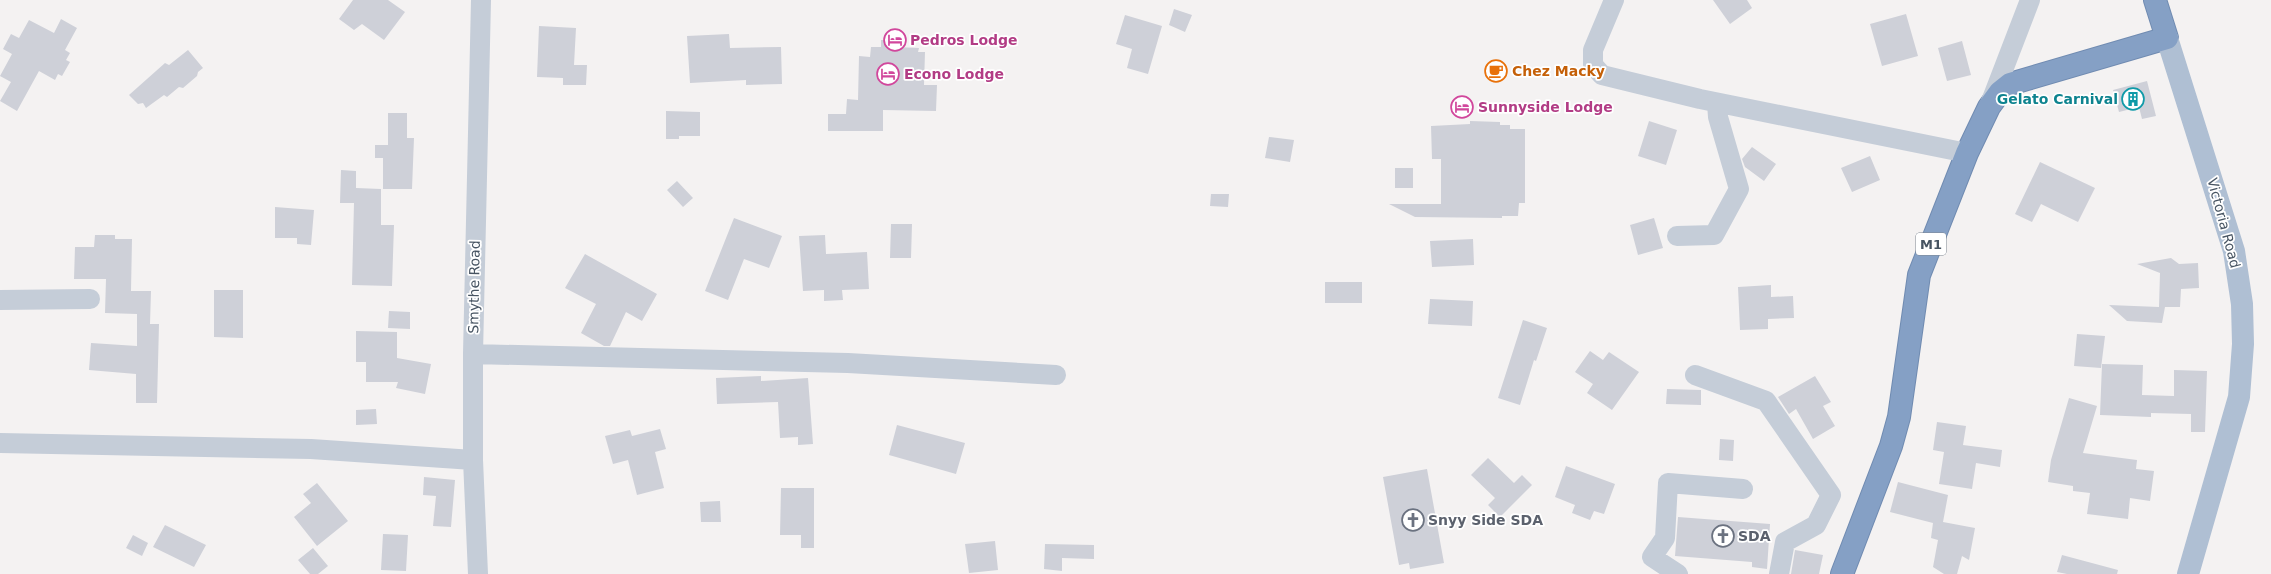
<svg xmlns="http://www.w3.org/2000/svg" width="2271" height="574" viewBox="0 0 2271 574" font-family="'DejaVu Sans',sans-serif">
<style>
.building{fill:#ced0d8}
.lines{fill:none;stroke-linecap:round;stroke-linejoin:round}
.highway-casing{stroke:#708bb1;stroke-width:24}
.minor{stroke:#c5cdd8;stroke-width:20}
.major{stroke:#afbfd3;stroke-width:22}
.highway{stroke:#85a0c5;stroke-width:22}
.labels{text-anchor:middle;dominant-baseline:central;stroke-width:3.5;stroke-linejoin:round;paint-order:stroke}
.shield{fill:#fff;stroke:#7e8791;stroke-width:1}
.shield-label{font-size:13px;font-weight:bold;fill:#475462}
.hotel-label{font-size:14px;font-weight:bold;fill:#b23c85;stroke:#fff;text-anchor:start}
.food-label{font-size:14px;font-weight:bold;fill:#c56008;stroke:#fff;text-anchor:start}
.culture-label{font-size:14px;font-weight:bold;fill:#0d838f;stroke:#fff;text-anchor:end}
.street-label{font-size:14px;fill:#475462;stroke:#fff}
.worship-label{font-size:14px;font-weight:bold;fill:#5b616d;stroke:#fff;text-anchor:start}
</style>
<rect width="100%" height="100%" fill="#f4f2f2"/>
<path class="building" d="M353 0H388L405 12 384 40 362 24 354 30 339 19Z
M1713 0H1747L1752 8 1730 24Z
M1174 9 1192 15 1185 32 1169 25Z
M1906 14 1918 56 1882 66 1870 24Z
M1125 15 1162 26 1148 74 1127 68 1132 49 1116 44Z
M61 19 77 28 65 50 70 53 66 60 70 62 62 76 58 74 55 80 39 71 17 111 0 101 11 82 0 76 12 54 3 49 11 34 19 38 29 20 54 33Z
M539 26 576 28 574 65H587L586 85H563V78L537 77Z
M729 34 730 48 781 47 782 84 746 85V80L690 83 687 36Z
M881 40H895V47L919 48 918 52H925L924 85H937L936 111 883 110V131H828V114H846L847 99 858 100 859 56 870 57 871 47H881Z
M1962 41 1971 75 1947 81 1938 48Z
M188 50 203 68 198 72 197 76 183 88 179 87 167 97 164 95 146 108 143 103 138 104 129 95 165 63 169 65Z
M2147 81 2156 116 2142 119 2139 107 2119 112 2113 90Z
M666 111 700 112V136H679V139H666Z
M388 113H407V138H414L412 189H383V158H375V145H388Z
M1470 121 1500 122V125H1510V129H1525V203H1519L1518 216H1502V218L1415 217 1389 204H1441V159H1432L1431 126 1470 124Z
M1649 121 1677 130 1666 165 1638 156Z
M1269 137 1294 140 1290 162 1265 158Z
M1752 147 1776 164 1764 181 1745 167 1742 159Z
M1870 156 1880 180 1852 192 1841 168Z
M2040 162 2095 188 2078 222 2041 204 2032 222 2015 214Z
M1395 168H1413V188H1395Z
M341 170 356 171V188L381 189V225H394L392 286 352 285 354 203H340Z
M677 181 693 198 683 207 667 190Z
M1211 194H1229L1228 207 1210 206Z
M275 207 314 210 311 245 297 244V238H275Z
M734 218 782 236 769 268 744 259 728 300 705 291Z
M1654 218 1663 248 1638 255 1630 225Z
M891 224H912L911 258H890Z
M95 235H115V239H132L131 291H151L150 324H159L157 403H136V374L89 370 91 343 137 346V314L105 313 106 279H74L75 247H94Z
M825 235 826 254 867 252 869 289 842 290 843 300 824 301V290L803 291 799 236Z
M1473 239 1474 265 1432 267 1430 241Z
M585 254 657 294 642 321 626 312 610 346H604L581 333 596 304 565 288Z
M2171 258 2179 264 2198 263 2199 288 2181 289 2180 307H2165L2162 323 2127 321 2109 305 2159 307 2160 273 2137 264Z
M1325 282H1362V303H1325Z
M1771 285V297L1793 296 1794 318 1768 319V329L1740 330 1738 287Z
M214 290H243V338L214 337Z
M1430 299 1473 301 1472 326 1428 324Z
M389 311 410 312V329L388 328Z
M1523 320 1547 328 1536 361 1534 360 1520 405 1498 398Z
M356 331 397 332V358L431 364 425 394 396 388 398 382H366V362H356Z
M2077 334 2105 336 2101 368 2074 366Z
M1590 351 1603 360 1609 352 1639 372 1612 410 1587 393 1593 384 1575 372Z
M2102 364 2143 365 2142 395 2174 396V370L2207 371 2205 432H2191V414L2151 413V417L2100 415Z
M761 376V381L808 378 813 444 798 445V437L780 438 778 402 717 404 716 378Z
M1815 376 1831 402 1823 406 1835 426 1813 439 1796 409 1789 414 1778 397Z
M1667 389 1701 390V405L1666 404Z
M2069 398 2097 406 2083 453 2137 460 2136 469 2154 471 2150 501 2130 498 2128 519 2087 514 2090 493 2073 491V486L2048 482 2051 460Z
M376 409 377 424 356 425V410Z
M1937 422 1966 426 1963 445 2002 450 2000 467 1976 463 1972 489 1939 484 1944 452 1933 450Z
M897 425 965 443 956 474 889 455Z
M660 429 666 449 655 452 664 488 637 495 628 460 613 464 605 436 630 430 632 436Z
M1720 439 1734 440 1733 461 1719 460Z
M1488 458 1514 483 1522 475 1532 485 1500 517 1488 505 1495 498 1471 475Z
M1566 466 1615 484 1604 514 1594 511 1590 520 1572 513 1575 505 1555 497Z
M1427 469 1444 563 1410 569 1409 563 1399 565 1383 477Z
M424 477 455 480 451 527 433 526 436 496 423 495Z
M1898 482 1948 495 1943 522 1975 528 1969 560 1962 556 1957 574H1944L1933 567 1938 540 1931 538 1933 523 1890 512Z
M317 483 348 521 317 546 294 517 311 503 303 494Z
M781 488H814V548H801V535H780Z
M720 501 721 522H701L700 502Z
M1678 517 1770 524 1767 569 1752 567V562L1675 556Z
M165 525 206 545 194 567 153 547Z
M383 534 408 535 406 571 381 570Z
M133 535 148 543 142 556 126 548Z
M995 541 998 570 969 573 965 544Z
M1045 544 1094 545V559L1062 558V571L1044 569Z
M313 548 328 566 318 574H310L298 560Z
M1795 550 1823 555 1819 574H1791Z
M2062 555 2118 570 2117 574H2067L2057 572Z"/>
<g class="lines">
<g class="highway-casing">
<path id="highway" d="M1842 574 1891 446 1899 417 1919 275 1967 153 1989 107 2000 92 2010 84 2167 38 2155 0"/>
</g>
<path class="minor" d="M1614 0 1593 50V65L1602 75 1700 99 1967 153
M1990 104 2030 0
M1677 236 1714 235 1739 189 1718 117 1717 103
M0 300 90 299
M473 354 848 363 1056 375
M1695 375 1766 401 1831 495 1816 525 1785 542 1779 574
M0 443 311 449 473 460
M478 574 473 460V354L481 0
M1678 574 1652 557 1665 538 1668 483 1743 489"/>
<path class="major" d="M2167 38 2234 251 2242 304 2243 344 2239 397 2188 574"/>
<use href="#highway" class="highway"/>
</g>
<defs>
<g id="hotel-ring" transform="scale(1.15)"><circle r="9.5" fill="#fff" stroke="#d1479c" stroke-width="1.5"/><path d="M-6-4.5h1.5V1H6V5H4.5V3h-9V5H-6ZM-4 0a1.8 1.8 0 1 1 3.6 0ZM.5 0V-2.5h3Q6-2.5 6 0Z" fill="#d1479c"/></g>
<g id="cafe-ring" transform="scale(1.15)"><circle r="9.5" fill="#fff" stroke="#e8710a" stroke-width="1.5"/><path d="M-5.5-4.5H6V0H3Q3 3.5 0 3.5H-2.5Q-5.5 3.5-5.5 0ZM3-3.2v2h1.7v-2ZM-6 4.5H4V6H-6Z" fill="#e8710a"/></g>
<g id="building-ring" transform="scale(1.15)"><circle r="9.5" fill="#fff" stroke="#0f9aa8" stroke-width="1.5"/><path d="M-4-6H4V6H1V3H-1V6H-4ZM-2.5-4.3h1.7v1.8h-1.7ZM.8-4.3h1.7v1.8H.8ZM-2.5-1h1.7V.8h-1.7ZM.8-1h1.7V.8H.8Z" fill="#0f9aa8"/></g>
<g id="church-ring" transform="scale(1.15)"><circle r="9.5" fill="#fff" stroke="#6b7280" stroke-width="1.5"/><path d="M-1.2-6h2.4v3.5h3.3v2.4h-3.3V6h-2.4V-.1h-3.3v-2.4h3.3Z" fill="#6b7280"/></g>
</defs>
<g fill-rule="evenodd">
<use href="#hotel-ring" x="895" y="40"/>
<use href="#cafe-ring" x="1496" y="71"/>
<use href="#hotel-ring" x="888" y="74"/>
<use href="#building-ring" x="2133" y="99"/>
<use href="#hotel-ring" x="1462" y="107"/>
<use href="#church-ring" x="1413" y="520"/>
<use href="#church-ring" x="1723" y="536"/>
</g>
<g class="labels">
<rect class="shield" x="1916" y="233" width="30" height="22" rx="3"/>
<g class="shield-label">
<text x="1931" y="244">M1</text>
</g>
<g class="hotel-label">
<text x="910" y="40">Pedros Lodge</text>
<text x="904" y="74">Econo Lodge</text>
<text x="1478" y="107">Sunnyside Lodge</text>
</g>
<g class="food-label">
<text x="1512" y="71">Chez Macky</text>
</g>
<g class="culture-label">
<text x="2118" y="99">Gelato Carnival</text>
</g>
<g class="street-label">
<text transform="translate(2224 223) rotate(75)">Victoria Road</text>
<text transform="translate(474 287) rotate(-89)">Smythe Road</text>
</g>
<g class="worship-label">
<text x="1428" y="520">Snyy Side SDA</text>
<text x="1738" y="536">SDA</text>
</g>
</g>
</svg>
